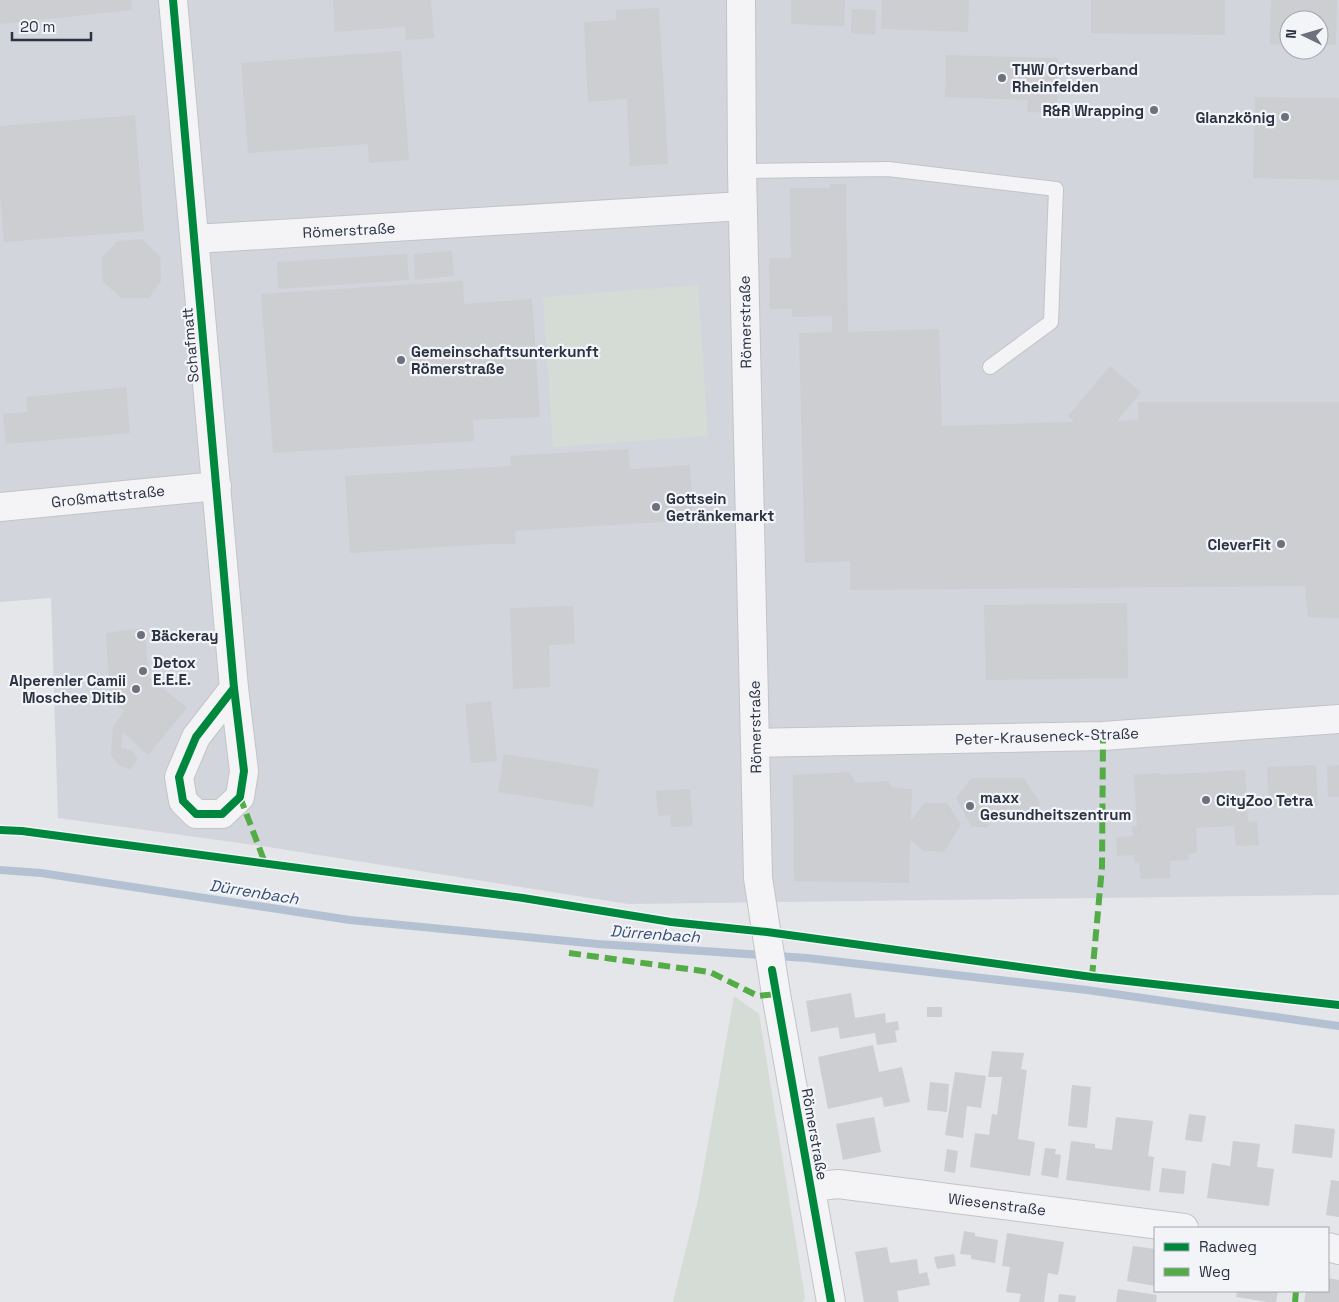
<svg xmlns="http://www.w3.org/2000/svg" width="1339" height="1302" viewBox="0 0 1339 1302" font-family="'Space Grotesk',sans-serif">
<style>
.built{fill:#d3d5dc;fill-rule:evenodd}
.green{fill:#d4dcd5}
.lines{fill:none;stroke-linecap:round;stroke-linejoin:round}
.stream{stroke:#b4c1d3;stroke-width:8}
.building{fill:#ccced1}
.service-casing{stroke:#c2c4c7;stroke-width:16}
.minor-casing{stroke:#c2c4c7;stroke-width:30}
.service{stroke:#f4f4f6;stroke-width:14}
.minor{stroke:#f4f4f6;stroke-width:28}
.quiet{stroke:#54ac46;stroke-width:6;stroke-dasharray:12 6;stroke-linecap:butt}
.cycleway-casing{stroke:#f3f4f8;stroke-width:11}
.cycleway{stroke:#00873e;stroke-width:8}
.poi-dot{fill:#6c717c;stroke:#f3f4f8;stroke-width:2}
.labels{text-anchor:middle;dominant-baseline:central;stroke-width:4.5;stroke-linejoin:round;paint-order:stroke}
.poi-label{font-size:15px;font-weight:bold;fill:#2b3242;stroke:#f3f4f8;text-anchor:start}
.street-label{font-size:15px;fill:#2b3242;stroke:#f3f4f8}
.water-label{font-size:16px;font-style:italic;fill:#374e74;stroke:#f3f4f8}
</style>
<rect width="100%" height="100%" fill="#e4e6e9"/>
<path class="built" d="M0 0H1339V895L628 904 268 847 58 818 51 598 0 602ZM1289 20H1319V50H1289Z"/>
<path class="green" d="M698 285 708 436 553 447 543 297Z
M734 996 759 1014 805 1297 803 1302H673L698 1200Z"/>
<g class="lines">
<path class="stream" d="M0 870 41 873 350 920 598 944 807 958 1087 990 1339 1026"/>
</g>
<path class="building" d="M0 0H131L132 10 0 24Z
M333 0H431L434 38 406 40 405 27 335 32Z
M791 0H845L844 26 791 24Z
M882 0H969L968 32 881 29Z
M1091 0H1225V35L1091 33Z
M1271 0H1337L1336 45H1319V20H1289V45L1270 44Z
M659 8 668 164 630 166 627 99 588 102 584 22 616 20V10Z
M852 9 876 10 875 35 851 33Z
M401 51 409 160 369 163 368 144 248 153 241 63Z
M946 55 1058 58 1057 113 1027 112 1028 100 945 97Z
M1255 97 1339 98V180L1253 178Z
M135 115 144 231 4 242 0 196V126Z
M830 184H846L848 332 939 329 942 426 1074 422 1068 416 1110 366 1141 392 1117 421 1138 420V402H1339V618L1308 617 1305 586 850 590V561L805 563 799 333 832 332V316L792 317V309H770L769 258H791L790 188H830Z
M141 239 160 256 161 281 149 298H121L103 282 102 258 117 241Z
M452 251 454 276 415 280 414 254Z
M407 254 409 280 278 289 277 262Z
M463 281 464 304 532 299 540 417 473 420 474 441 273 453 261 294Z
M126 387 130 433 6 444 3 414 27 412 26 397Z
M628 449 630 469 690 465 693 520 515 531 516 544H489L350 553 345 476 511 466 510 456Z
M1127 603 1128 678 986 680 984 605Z
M573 606 575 644 549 645 550 687 513 689 510 608Z
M144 628 149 677 187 708 148 755 123 732 121 748 131 750 138 759 130 770 119 765 111 756 113 726 124 711 110 700 106 633Z
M491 701 497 761 471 763 465 704Z
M504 754 599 769 593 807 498 792Z
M1316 765 1318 806 1269 808 1267 767Z
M1339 765V797H1328L1327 766Z
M1245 770 1248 822 1257 821 1259 845 1236 846 1234 826 1196 828 1197 853 1188 854 1189 860 1170 861V878L1141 879 1139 862 1135 863 1134 855 1117 856 1116 837 1133 836 1132 826H1137L1134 775 1160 773V775Z
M849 772 856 783 889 781 891 787 912 789 911 821 924 803H947L961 824 944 852 924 851 910 840 909 883 794 881 793 775Z
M971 778H1024L1040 803 1026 822H991L987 828 971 826 956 798Z
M690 789 693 826 671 827 670 815 658 816 656 791Z
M851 993 855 1018 885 1013 886 1023 898 1021 899 1030 895 1031 897 1042 877 1045 875 1033 840 1039 838 1027 811 1032 806 1001Z
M927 1007H942V1017H927Z
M873 1045 879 1072 902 1067 910 1102 884 1107 882 1097 828 1109 818 1057Z
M992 1051 1024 1053 1021 1069 1027 1070 1018 1139 1035 1142 1030 1176 970 1167 975 1133 989 1135 992 1114 997 1115 1002 1077H988Z
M955 1072 986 1076 981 1108 967 1106 963 1138 945 1135Z
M930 1082 949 1084 947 1112 927 1110Z
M1072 1085 1091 1087 1087 1128 1068 1126Z
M1189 1114 1206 1116 1202 1142 1185 1140Z
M874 1117 881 1152 843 1160 836 1124Z
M1116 1117 1153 1121 1148 1156 1154 1157 1150 1191 1066 1180 1071 1141 1095 1144V1148L1112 1150Z
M1295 1124 1335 1129 1332 1158 1292 1153Z
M1233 1141 1260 1144 1257 1167 1274 1169 1269 1206 1207 1198 1212 1163 1230 1166Z
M1045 1148 1056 1149 1055 1154 1061 1155 1058 1178 1041 1175Z
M947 1149 958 1151 955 1173 944 1171Z
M1162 1168 1186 1171 1184 1194 1159 1192Z
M1331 1180 1339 1181V1217L1326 1215Z
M964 1231 975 1233V1236L998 1240 995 1263 971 1259V1255L960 1254Z
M1007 1233 1064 1242 1058 1275 1048 1273 1044 1302H1019L1021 1294 1006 1292 1010 1267 1002 1266Z
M1133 1246 1155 1249V1286L1127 1281Z
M887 1247 890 1263 917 1259 919 1274 927 1272 930 1285 897 1291 899 1302H864L855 1252Z
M954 1254 956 1266 937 1269 934 1257Z
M1328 1278 1339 1280V1302H1304L1306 1291H1328Z
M1118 1289 1157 1295 1156 1302H1116Z
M1237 1291H1278L1276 1302H1268L1236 1297Z
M1059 1294 1076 1296 1075 1302H1058Z"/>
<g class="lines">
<g class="service-casing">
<path id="service" d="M742 171 888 169 1056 189 1051 322 990 367"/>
</g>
<g class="minor-casing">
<path id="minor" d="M173 0 234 688 244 771 240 797 222 814H196L183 801 179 777 196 737 234 688
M741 0 742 171 758 878 776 994 831 1302
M195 239 743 206
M0 507 217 486
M755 743 1103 736 1339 719
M811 1187 838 1184 1184 1228
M1328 1247 1339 1250"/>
</g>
<use href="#service" class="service"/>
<use href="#minor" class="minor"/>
<path class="quiet" d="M240 797 265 863
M569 953 710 972 758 996 776 994
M1092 977 1102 867 1103 736
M1295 1302 1296 1291"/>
<g class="cycleway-casing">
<path id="cycleway" d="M173 0 234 688 244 771 240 797 222 814H196L183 801 179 777 196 737 234 688
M0 830 22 831 523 898 671 922 767 932 1092 977 1339 1005
M772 970 831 1302"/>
</g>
<use href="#cycleway" class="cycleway"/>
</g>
<g class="poi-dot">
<circle cx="1002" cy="78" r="5"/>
<circle cx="1154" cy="110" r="5"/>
<circle cx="1285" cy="117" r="5"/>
<circle cx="401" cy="360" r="5"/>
<circle cx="656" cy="507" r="5"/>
<circle cx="1281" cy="544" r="5"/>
<circle cx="141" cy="635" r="5"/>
<circle cx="143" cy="671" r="5"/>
<circle cx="136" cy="689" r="5"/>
<circle cx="1206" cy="800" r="5"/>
<circle cx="970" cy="806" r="5"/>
</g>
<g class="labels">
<g class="poi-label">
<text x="1012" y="69">THW Ortsverband<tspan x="1012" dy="17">Rheinfelden</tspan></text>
<text x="1144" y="110" text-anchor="end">R&amp;R Wrapping</text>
<text x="1275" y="117" text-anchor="end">Glanzkönig</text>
<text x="411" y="351">Gemeinschaftsunterkunft<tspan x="411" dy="17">Römerstraße</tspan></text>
<text x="666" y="498">Gottsein<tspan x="666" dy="17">Getränkemarkt</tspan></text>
<text x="1271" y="544" text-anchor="end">CleverFit</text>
<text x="151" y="635">Bäckeray</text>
<text x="153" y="662">Detox<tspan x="153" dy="17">E.E.E.</tspan></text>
<text x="126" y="680" text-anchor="end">Alperenler Camii<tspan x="126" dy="17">Moschee Ditib</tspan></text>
<text x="980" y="797">maxx<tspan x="980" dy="17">Gesundheitszentrum</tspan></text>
<text x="1216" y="800">CityZoo Tetra</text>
</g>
<g class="street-label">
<text transform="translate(349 230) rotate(-3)">Römerstraße</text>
<text transform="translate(745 322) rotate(-91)">Römerstraße</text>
<text transform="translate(190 345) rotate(-95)">Schafmatt</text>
<text transform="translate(108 496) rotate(-6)">Großmattstraße</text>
<text transform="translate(755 727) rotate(-91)">Römerstraße</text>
<text transform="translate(1047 736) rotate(-2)">Peter-Krauseneck-Straße</text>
<text transform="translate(815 1134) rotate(80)">Römerstraße</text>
<text transform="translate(997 1204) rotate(7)">Wiesenstraße</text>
</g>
<g class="water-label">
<text transform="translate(254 892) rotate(9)">Dürrenbach</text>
<text transform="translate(655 934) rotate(4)">Dürrenbach</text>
</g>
</g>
<rect x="1154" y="1227" width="175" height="65" fill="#f3f4f8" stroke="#a3a6af"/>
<rect x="1164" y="1243" width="25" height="8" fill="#00873e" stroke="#a3a6af"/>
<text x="1199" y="1252" font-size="15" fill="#2b3242">Radweg</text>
<rect x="1164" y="1268" width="25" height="8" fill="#54ac46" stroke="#a3a6af"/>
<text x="1199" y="1277" font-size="15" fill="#2b3242">Weg</text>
<g transform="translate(1304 35) rotate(275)"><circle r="24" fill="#f3f4f8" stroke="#a3a6af"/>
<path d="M0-4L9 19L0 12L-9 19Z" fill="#6c717c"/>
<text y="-8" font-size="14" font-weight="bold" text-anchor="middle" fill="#2b3242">N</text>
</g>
<path d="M12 32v8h79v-8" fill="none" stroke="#2b3242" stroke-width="2.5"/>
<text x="20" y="32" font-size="15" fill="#2b3242" stroke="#f3f4f8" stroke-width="4" paint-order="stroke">20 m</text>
</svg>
